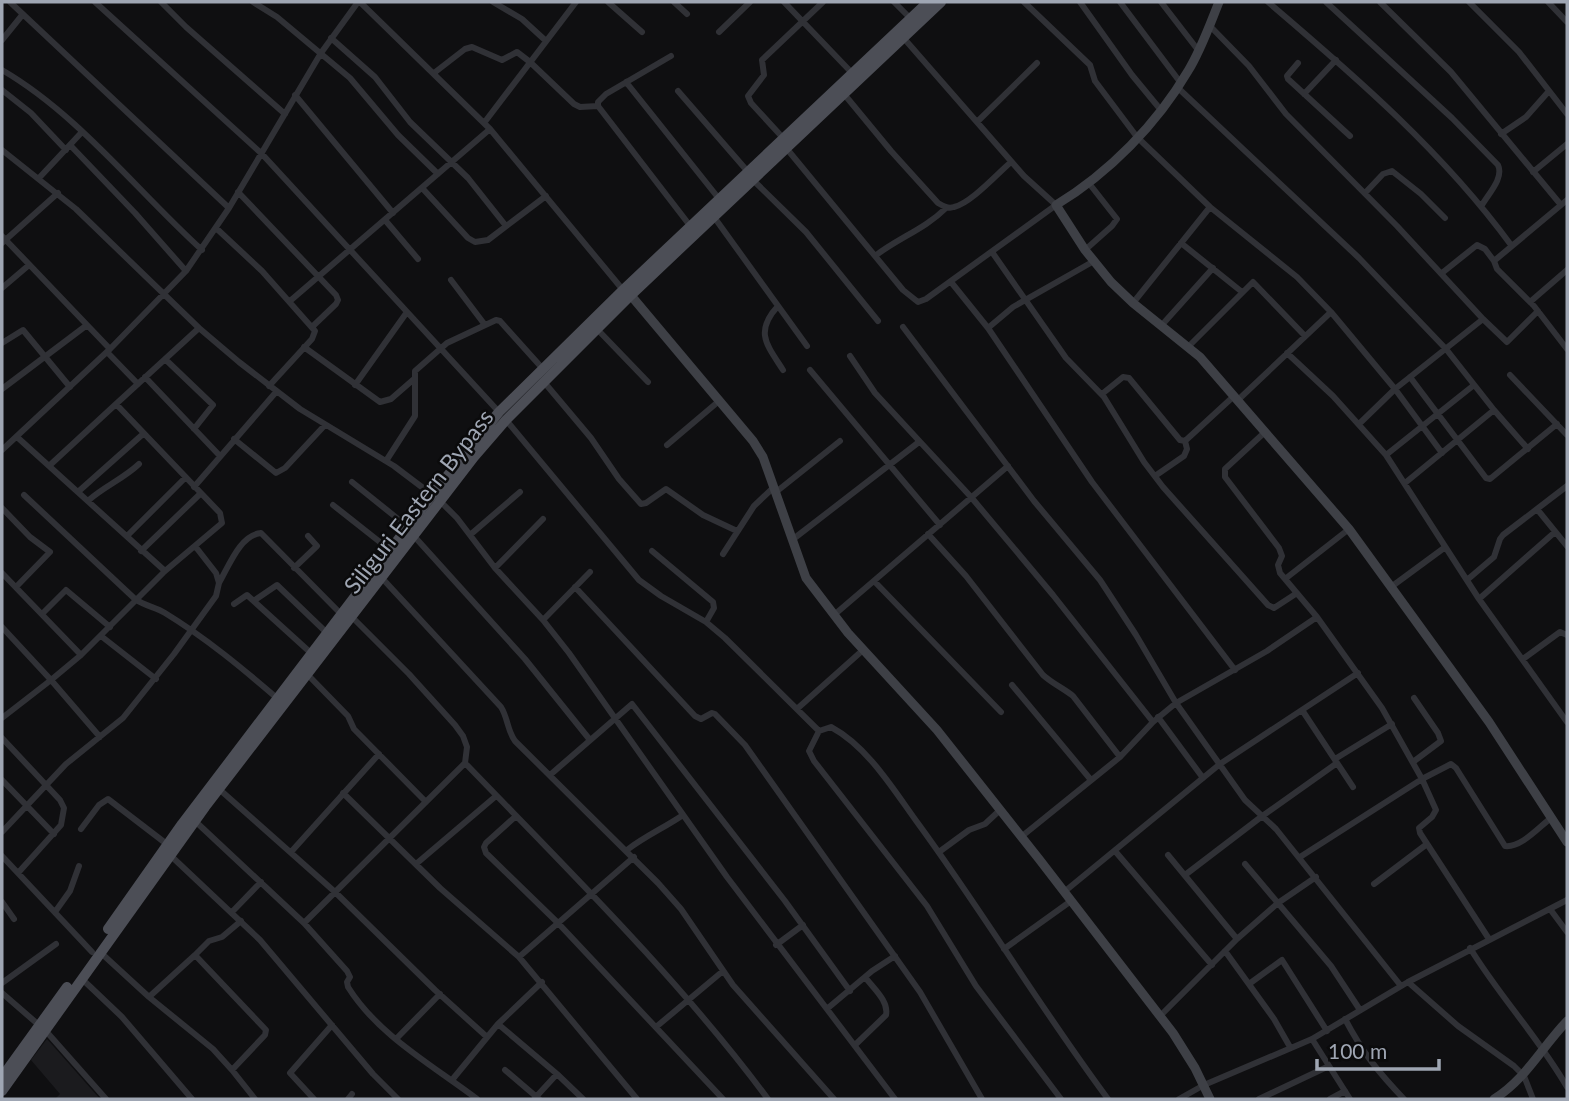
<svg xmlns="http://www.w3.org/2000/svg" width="1569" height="1101" viewBox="0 0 1569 1101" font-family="Lato,sans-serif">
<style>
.built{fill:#1b1b1e}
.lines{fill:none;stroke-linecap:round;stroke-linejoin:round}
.street{stroke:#303136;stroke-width:6}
.secondary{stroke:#3e4046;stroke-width:9}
.primary{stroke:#4c4e56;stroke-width:10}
.labels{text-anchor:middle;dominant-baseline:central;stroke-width:5;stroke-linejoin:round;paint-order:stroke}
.street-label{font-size:23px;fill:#9fa6b3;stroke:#0b0b0c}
</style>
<rect width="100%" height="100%" fill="#0f0f11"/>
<path class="built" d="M47 1039 100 1099H55L60 1094 31 1060Z"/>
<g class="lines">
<path class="street" d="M10 2 229 208
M95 2 262 154 499 412
M161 2 186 27 285 114
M253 2 277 17 350 78 398 135 438 174
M360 2 490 129 623 290
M493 2 522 19 546 41
M608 2 642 32
M674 2 687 14
M784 2 852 73
M894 2 910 18
M1024 2 1090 65 1095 81 1137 137 1210 207 1297 277 1331 312 1395 389 1442 453
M1080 2 1132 75 1160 109
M1120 2 1180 82
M1161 2 1198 50
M1268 2C1355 76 1443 152 1511 245
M1326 2 1452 118 1498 165C1504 178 1489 193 1482 205
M1380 2 1451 72 1561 205
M1469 2 1519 52 1567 114
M1548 2 1567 22
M1209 25 1249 66 1286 114 1397 226 1483 319 1395 389 1359 424
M719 32 750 2
M331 38 375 77 410 122 468 178 506 226
M2 40 23 14
M671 56 606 94 598 102V106L691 227
M1298 63 1287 76 1288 79 1350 136
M2 70C78 114 137 191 202 250
M434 73 465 49 472 47 502 60 517 52 530 62 574 104 580 107 598 106
M626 82 720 200
M1177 87 1359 258 1446 349 1494 410
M2 90 31 113 66 150
M678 91 749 173
M844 94 891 151 938 203C943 206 948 209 954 207 971 203 997 174 1011 162
M1304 94 1336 60
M295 95 393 213
M977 122 1037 63
M484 123 576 2
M1501 134 1526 117 1549 91
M784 139 751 103 748 96 764 75 762 60 823 2
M70 145 135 213 186 271
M787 149 903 290 918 302 926 299 1056 205 1024 176 901 35
M2 150 76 209 199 328 239 362 300 409 394 466 439 500 457 518 495 568 543 620 569 653 727 877 895 1099
M1533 172 1567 144
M39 178 81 133
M753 180 806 232 878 321
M423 189 468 238 475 242 488 240 546 196
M238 192 336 295 338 300 336 304 312 327
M1365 193 1383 174 1392 171 1421 194 1445 218
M1567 200 1494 261 1497 269 1534 306 1567 349
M714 217 807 346
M385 220 418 259
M216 228 262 271 315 331 312 339 269 386
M2 236 110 349
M2 243 58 193
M1181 243 1242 292
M1085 250 1112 226 1117 219 1088 182
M992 252 1066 358 1104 397 1144 462 1163 487 1268 605 1274 608 1297 593
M875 256C898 238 925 229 946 208
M1442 273 1477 245 1485 249 1494 261
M451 280 485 325
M951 282 988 328 1092 482 1235 670
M2 288 29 265
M290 301 490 129
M1530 302 1567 270
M1133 303 1210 207
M778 306C754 332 767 345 783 370
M1483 319 1507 342 1538 311
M1161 326 1213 268
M903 327 1034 501 1100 580 1136 635 1176 703 1245 800 1276 829 1401 986
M988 328 1013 307 1094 261
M597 329 648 382
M2 343 23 330 70 387
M304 347 380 402 391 399 414 379
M1188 347 1253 282 1305 336
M107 352 138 384
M1287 353 1333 396 1386 455 1479 599 1567 722
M850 356 875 393 971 497 1053 595 1153 722
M165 359 213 405 194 429
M810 370 940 525
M1510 375 1567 435
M145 377 220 456
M1410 377 1486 478 1490 479 1557 424
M544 382 591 438 619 479 641 504 646 503 666 489 703 515 737 531
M355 385 407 312
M2 389 87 325
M1102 394 1123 377 1129 378 1180 440 1185 441 1234 396
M1238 400 1331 312
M506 420 639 580 661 596 706 622 725 638 819 731
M1265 432 1225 469V477L1279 548 1282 556 1278 565 1280 573 1317 617 1382 708 1422 779 1300 857
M17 437 165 571
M234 439 276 473 285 468 325 425
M667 445 719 401
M2 450 110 349 186 271 229 208 321 53 358 2
M1386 455 1474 385
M386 461 415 416V371L447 343 496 320 500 321 543 369
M49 466 116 404
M1155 476 1184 456 1187 449 1185 441
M352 482 408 527
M1405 483 1494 410 1528 449
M194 487 276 392
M79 491 143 434
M776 492 840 441
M24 495 135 599C145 606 155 607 165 613 206 638 242 668 278 699
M89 500C105 486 123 479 139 464
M333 505 390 550
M2 508 30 537 50 552 16 587
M1537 509 1567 546
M928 534 966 576 1043 675C1053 684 1063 688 1073 696L1120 757
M413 535 525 659 590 740
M470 535 520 492
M127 536 185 478
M792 540 919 442
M141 551 200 494
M652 551 713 602 714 608 706 622
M723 554 754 506 774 487
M294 568 317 546 308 536
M495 568 543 519
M2 573 81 655
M381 577 501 707C508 718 507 730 515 741L658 883 681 909 733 985 834 1099
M1285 579 1349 529
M1467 580 1494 557 1500 539 1503 535 1567 486
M874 581 1001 712
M219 583C229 566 240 535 261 533L342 615
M575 587 695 716 701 719 712 713 715 714 745 745 920 992 982 1099
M1391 587 1444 548
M1479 599 1555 532
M255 600 277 585 328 634
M234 604 247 595 312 654
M42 614 66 590 110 627
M834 615 1008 466
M351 616 409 674 455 725 463 736 467 747 465 763C570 872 678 978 768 1099
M543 620 590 572
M2 627 51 680 81 655 165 571 222 523 220 513 116 404 199 328
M101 636 156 679
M1523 659 1560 632 1567 635
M307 674 348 716 354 729 426 802
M1012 685 1091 780
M798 708 863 650
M1302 710 1353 787
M1158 717 1203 778
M2 718 51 680 100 737
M2 738 60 800 64 808 61 825 18 873
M1335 759 1392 724
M1413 762 1441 741 1438 733 1414 698
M550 775 632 704 785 901 850 991
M2 780 54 834
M219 789 335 892 435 990 487 1037
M343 793 440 888 519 957 637 1099
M516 816 486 843 484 847 486 853 558 923 723 1099
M195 821 304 923 347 971 350 977 347 982 348 987C378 1035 432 1065 477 1099
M81 829 99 805 108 799 168 845
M2 832 66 764 123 718 174 654 216 596 219 583 216 573 195 546
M1021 837 1120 757 1153 722 1176 703 1267 651 1317 617
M627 850C645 836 664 828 683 815
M1115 851 1212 965
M291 852 379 754
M939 852 969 830 985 824 1000 810
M170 855 260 940 373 1074 398 1099
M1168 855 1237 939
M2 856 92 952
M416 864 496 796
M1245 864 1331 966 1360 1010
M1185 875 1261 817 1337 763
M1374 884 1427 844
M1064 892 1220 764 1358 673
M2 902 14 919
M1550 909 1567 932
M55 912 70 891 79 866
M232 912 261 882
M304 923 465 763
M1489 939 1420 833 1419 828 1432 817 1436 810 1422 779 1451 764 1456 768 1505 846C1521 848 1539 827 1551 818
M776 945 803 925
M1470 948C1500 997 1539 1038 1567 1087
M1004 949 1071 901
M1225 951 1274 1019 1290 1047
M100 952 149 997 213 1049 232 1070 255 1099
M195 955 209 941 222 937 241 921
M519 957 634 857
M81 978 122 1017 192 1099
M1408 982 1458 1026 1514 1066 1524 1076 1533 1099
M2 983 56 944
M1249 984 1282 960 1327 1031
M2 993 40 1026
M149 997 195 955 266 1030 265 1035 232 1070
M828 1008 872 971 895 956
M1160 1016 1237 939 1278 903 1316 877
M1345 1019C1363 1053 1378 1072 1404 1099
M498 1024 557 1074 583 1099
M656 1027 723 971
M45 1030 106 1099
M396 1039 440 994
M1312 1039 1350 1099
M855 1045 886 1015C889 1001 873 988 865 977
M505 1070 539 1099
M452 1080 498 1024 542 982
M535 1098 557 1074
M314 1099 290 1073 332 1025
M348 1099 352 1094
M1061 1099 976 986 927 906 814 761 809 751 819 731 831 727C868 747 893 789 917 822 983 912 1041 1009 1108 1099
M1179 1099 1204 1085 1312 1039 1408 982 1567 900
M1259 1099 1329 1066
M1330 1099 1345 1091"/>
<path class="secondary" d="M1219 2C1210 24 1201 50 1188 71 1157 124 1109 173 1056 205L1085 250 1111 282 1133 303 1200 357 1349 529 1489 722 1567 842
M628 292 753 441 763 457 806 578 848 633 937 730 1039 859 1173 1033 1195 1068 1210 1099
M1494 1099C1526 1079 1541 1048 1567 1021"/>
<path class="primary" d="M108 929 182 824 432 495 499 412 623 290 928 2
M2 1077 67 987
M2 1091 205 807 474 457 506 420 631 295 941 2"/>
</g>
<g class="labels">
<g class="street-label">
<text transform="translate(418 501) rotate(-52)">Siliguri Eastern Bypass</text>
</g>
</g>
<rect width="1569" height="1101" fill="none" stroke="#9fa6b3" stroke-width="7"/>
<path d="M1317 1059v10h122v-10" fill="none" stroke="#9fa6b3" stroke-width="3.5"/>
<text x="1328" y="1059" font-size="21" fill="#9fa6b3" stroke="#0b0b0c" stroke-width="5" paint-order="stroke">100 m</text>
</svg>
